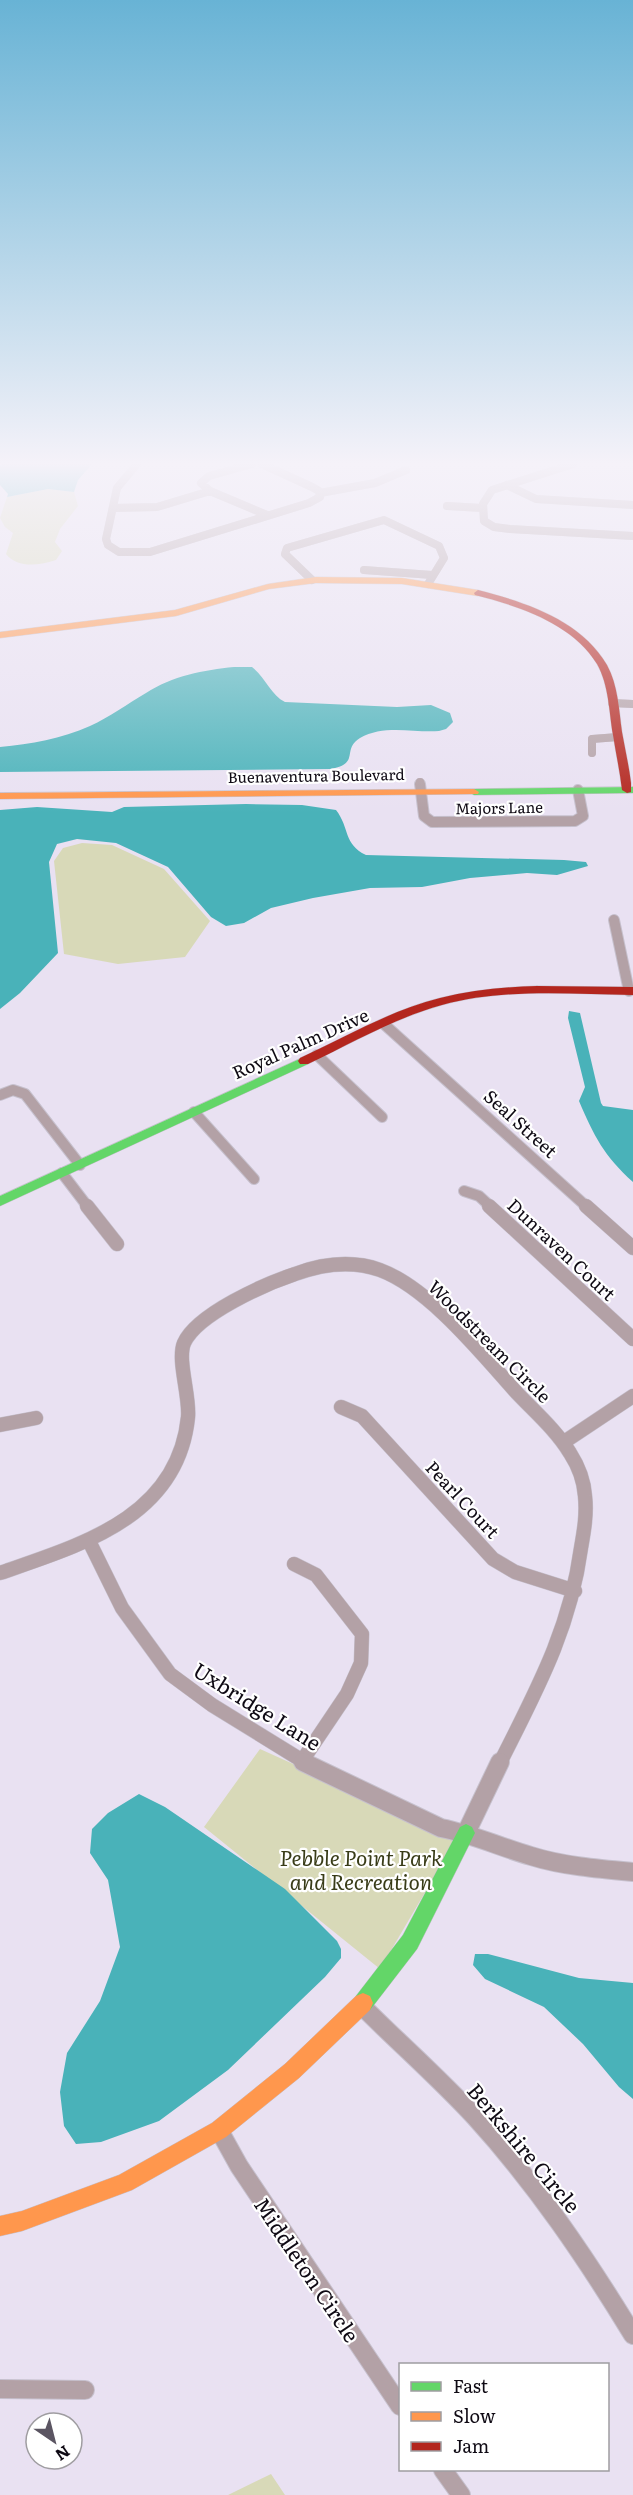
<svg xmlns="http://www.w3.org/2000/svg" width="633" height="2495" viewBox="0 0 633 2495" font-family="Literata,serif">
<style>
.green{fill:#d8d9b8}
.water{fill:#49b2b9}
.lines{fill:none;stroke-linecap:round;stroke-linejoin:round}
.street-far3-casing{stroke:#c6c0cd;stroke-width:8}
.street-far2-casing{stroke:#c6c0cd;stroke-width:12}
.street-far1-casing{stroke:#c6c0cd;stroke-width:15}
.street-casing{stroke:#c6c0cd;stroke-width:20}
.fast-casing{stroke:#c6c0cd;stroke-width:1}
.slow-casing{stroke:#c6c0cd;stroke-width:1}
.jam-casing{stroke:#c6c0cd;stroke-width:1}
.street-far3{stroke:#b3a1a6;stroke-width:8}
.street-far2{stroke:#b3a1a6;stroke-width:10}
.street-far1{stroke:#b3a1a6;stroke-width:14}
.street{stroke:#b3a1a6;stroke-width:18}
.fast{fill:#63d668;fill-rule:evenodd}
.slow{fill:#ff974d;fill-rule:evenodd}
.jam{fill:#b3261e;fill-rule:evenodd}
.labels{text-anchor:middle;dominant-baseline:central;stroke-width:4.5;stroke-linejoin:round;paint-order:stroke}
.far-street-label{font-size:15px;fill:#0f0a14;stroke:#fff}
.street-label{font-size:18px;fill:#0f0a14;stroke:#fff}
.near-street-label{font-size:21px;fill:#0f0a14;stroke:#fff}
.near-park-label{font-size:21px;font-style:italic;fill:#393c18;stroke:#fff}
</style>
<rect width="100%" height="100%" fill="#e9e1f2"/>
<path class="green" d="M48 489 74 492 78 506 60 529 55 542 62 551 56 560C40 565 18 569 6 554L13 533 5 527 0 518 7 497Z
M82 843 112 845 164 869 210 921 185 957 118 964 64 954 54 861 63 848Z
M260 1749 457 1838 380 1969 204 1827Z
M271 2474 285 2495H228Z"/>
<path class="water" d="M3 464H92L78 480 74 492 48 489 7 497 8 494 0 485V465Z
M234 667H252C265 677 271 695 285 702L397 707 431 705 450 713 453 722 446 729 439 731C414 733 384 724 360 738 341 750 361 763 331 769L0 772V747C31 744 61 739 90 726 110 717 127 704 146 693 172 676 204 670 234 667Z
M246 804 302 805 336 810C350 828 343 844 366 855L564 860 586 862 588 866 557 875 527 873 470 878 422 887 370 888 313 898 271 908 244 923 226 926 211 917 168 867 116 843 77 839 57 844 49 862 58 953 20 993 0 1009V810L37 807 112 812 124 807Z
M569 1011 580 1013 601 1103 603 1106 633 1110V1182C604 1156 594 1136 579 1101L585 1087 568 1018Z
M139 1794 165 1807 285 1889 337 1941 341 1949V1958L325 1977 228 2070 159 2121 101 2142 76 2144 64 2126 60 2092 67 2053 100 2001 120 1947 108 1880 90 1853 92 1829 108 1813Z
M475 1954H488L579 1978 633 1983V2099L619 2087 583 2044 544 2007 485 1979 473 1965Z"/>
<g class="lines">
<g class="street-far3-casing">
<path id="street-far3" d="M137 464 117 488 106 539 108 545 119 552H150L309 503 320 497 319 491 312 487 262 464
M252 464 209 476 201 483 210 491 267 515
M573 464 492 490 483 504 484 521 494 527 510 529 633 536
M507 485 536 499 633 505
M320 493 375 483 406 470
M447 506 482 508
M113 508 157 507 210 491
M364 570 432 575
M312 580 285 554 287 548 384 520 439 546 444 558 428 584
M612 703 633 704
M592 753V739L618 737
M420 782V785"/>
</g>
<g class="street-far2-casing">
<path id="street-far2" d="M420 784 424 816 432 822 575 821 583 816 578 790
M614 920 629 991
M385 1025 587 1207
M317 1055 382 1117
M0 1095 13 1090 25 1094 80 1165
M194 1112 254 1179
M62 1173 88 1207
M464 1191 479 1196 491 1207"/>
</g>
<g class="street-far1-casing">
<path id="street-far1" d="M87 1206 117 1244
M489 1206 633 1339
M586 1206 633 1248
M341 1407 362 1416 493 1559 515 1572 575 1591
M0 1425 36 1418
M564 1442 633 1396
M89 1541 122 1608 170 1674 212 1705 306 1763
M294 1564 316 1575 362 1634 361 1663 347 1694 302 1761
M0 1573C80 1545 178 1518 188 1417 190 1396 177 1360 184 1343 197 1314 265 1284 295 1274 322 1264 352 1260 380 1270 429 1288 482 1354 517 1393 535 1412 556 1430 570 1453 579 1467 584 1481 585 1496 587 1514 584 1531 581 1548 570 1630 536 1691 500 1763"/>
</g>
<g class="street-casing">
<path id="street" d="M303 1762 441 1828C472 1834 500 1847 531 1856 563 1866 599 1869 633 1872
M466 1833 500 1762
M361 2005C399 2043 439 2078 475 2117 536 2184 586 2258 633 2335
M219 2130 239 2166 400 2406
M0 2389 85 2390
M443 2470 461 2495"/>
</g>
<g class="fast-casing">
<path id="fast" d="M633 787V793L474 795 469 792 474 789Z
M304 1057 308 1058 310 1061 308 1064 0 1206V1196Z
M466 1824 472 1827 475 1833 417 1949 370 2010 363 2013 356 2010 353 2003 356 1996 403 1935 460 1827Z"/>
</g>
<g class="slow-casing">
<path id="slow" d="M316 577 402 578 478 590 482 593 478 596 402 584 316 583 269 589 176 616 0 638V632L175 610 268 584Z
M474 789 479 792 478 794 0 799V793Z
M363 1993 370 1996 373 2003 370 2010 299 2078 226 2137 132 2190 22 2231 0 2236V2216L22 2211 119 2175 212 2123 285 2064 356 1996Z"/>
</g>
<g class="jam-casing">
<path id="jam" d="M478 590C525 602 581 620 607 665 618 685 619 710 622 732 625 749 629 766 631 783V792L627 793 622 790C620 772 616 754 613 735 609 712 609 685 597 664 572 623 518 606 475 595L474 593Z
M537 986 633 987V995C570 994 503 988 442 1005 395 1018 352 1043 308 1064H300L298 1061 300 1058C346 1037 391 1010 440 998 472 990 505 987 537 986Z"/>
</g>
<use href="#street-far3" class="street-far3"/>
<use href="#street-far2" class="street-far2"/>
<use href="#street-far1" class="street-far1"/>
<use href="#street" class="street"/>
<use href="#fast" class="fast"/>
<use href="#slow" class="slow"/>
<use href="#jam" class="jam"/>
</g>
<linearGradient id="sky" x2="0" y2="1"><stop stop-color="#68b3d5"/><stop offset="0.57" stop-color="#f5f2f9"/><stop offset="1" stop-color="#f5f2f9" stop-opacity="0"/></linearGradient>
<rect width="633" height="813" fill="url(#sky)"/>
<g class="labels">
<g class="far-street-label">
<text transform="translate(316 775) rotate(-1)">Buenaventura Boulevard</text>
<text transform="translate(499 807) rotate(-1)">Majors Lane</text>
</g>
<g class="street-label">
<text transform="translate(300 1043) rotate(-24)">Royal Palm Drive</text>
<text transform="translate(521 1123) rotate(42)">Seal Street</text>
<text transform="translate(562 1249) rotate(43)">Dunraven Court</text>
<text transform="translate(490 1341) rotate(45)">Woodstream Circle</text>
<text transform="translate(463 1499) rotate(47)">Pearl Court</text>
</g>
<g class="near-street-label">
<text transform="translate(258 1705) rotate(32)">Uxbridge Lane</text>
<text transform="translate(525 2147) rotate(50)">Berkshire Circle</text>
<text transform="translate(308 2269) rotate(56)">Middleton Circle</text>
</g>
<g class="near-park-label">
<text x="361" y="1856">Pebble Point Park<tspan x="361" dy="24">and Recreation</tspan></text>
</g>
</g>
<rect x="399" y="2363" width="210" height="108" fill="#ffffff" stroke="#9f9da1" stroke-width="1.5"/>
<rect x="411" y="2382" width="30" height="9" fill="#63d668" stroke="#9f9da1" stroke-width="1.5"/>
<text x="453" y="2393" font-size="18" fill="#0f0a14">Fast</text>
<rect x="411" y="2412" width="30" height="9" fill="#ff974d" stroke="#9f9da1" stroke-width="1.5"/>
<text x="453" y="2423" font-size="18" fill="#0f0a14">Slow</text>
<rect x="411" y="2442" width="30" height="9" fill="#b3261e" stroke="#9f9da1" stroke-width="1.5"/>
<text x="453" y="2453" font-size="18" fill="#0f0a14">Jam</text>
<g transform="translate(54 2441) rotate(145)"><circle r="28" fill="#ffffff" stroke="#9f9da1" stroke-width="1.5"/>
<path d="M0-4.5L10 22L0 15L-10 22Z" fill="#5b5562"/>
<text y="-9" font-size="16" font-weight="bold" text-anchor="middle" fill="#0f0a14">N</text>
</g>
</svg>
